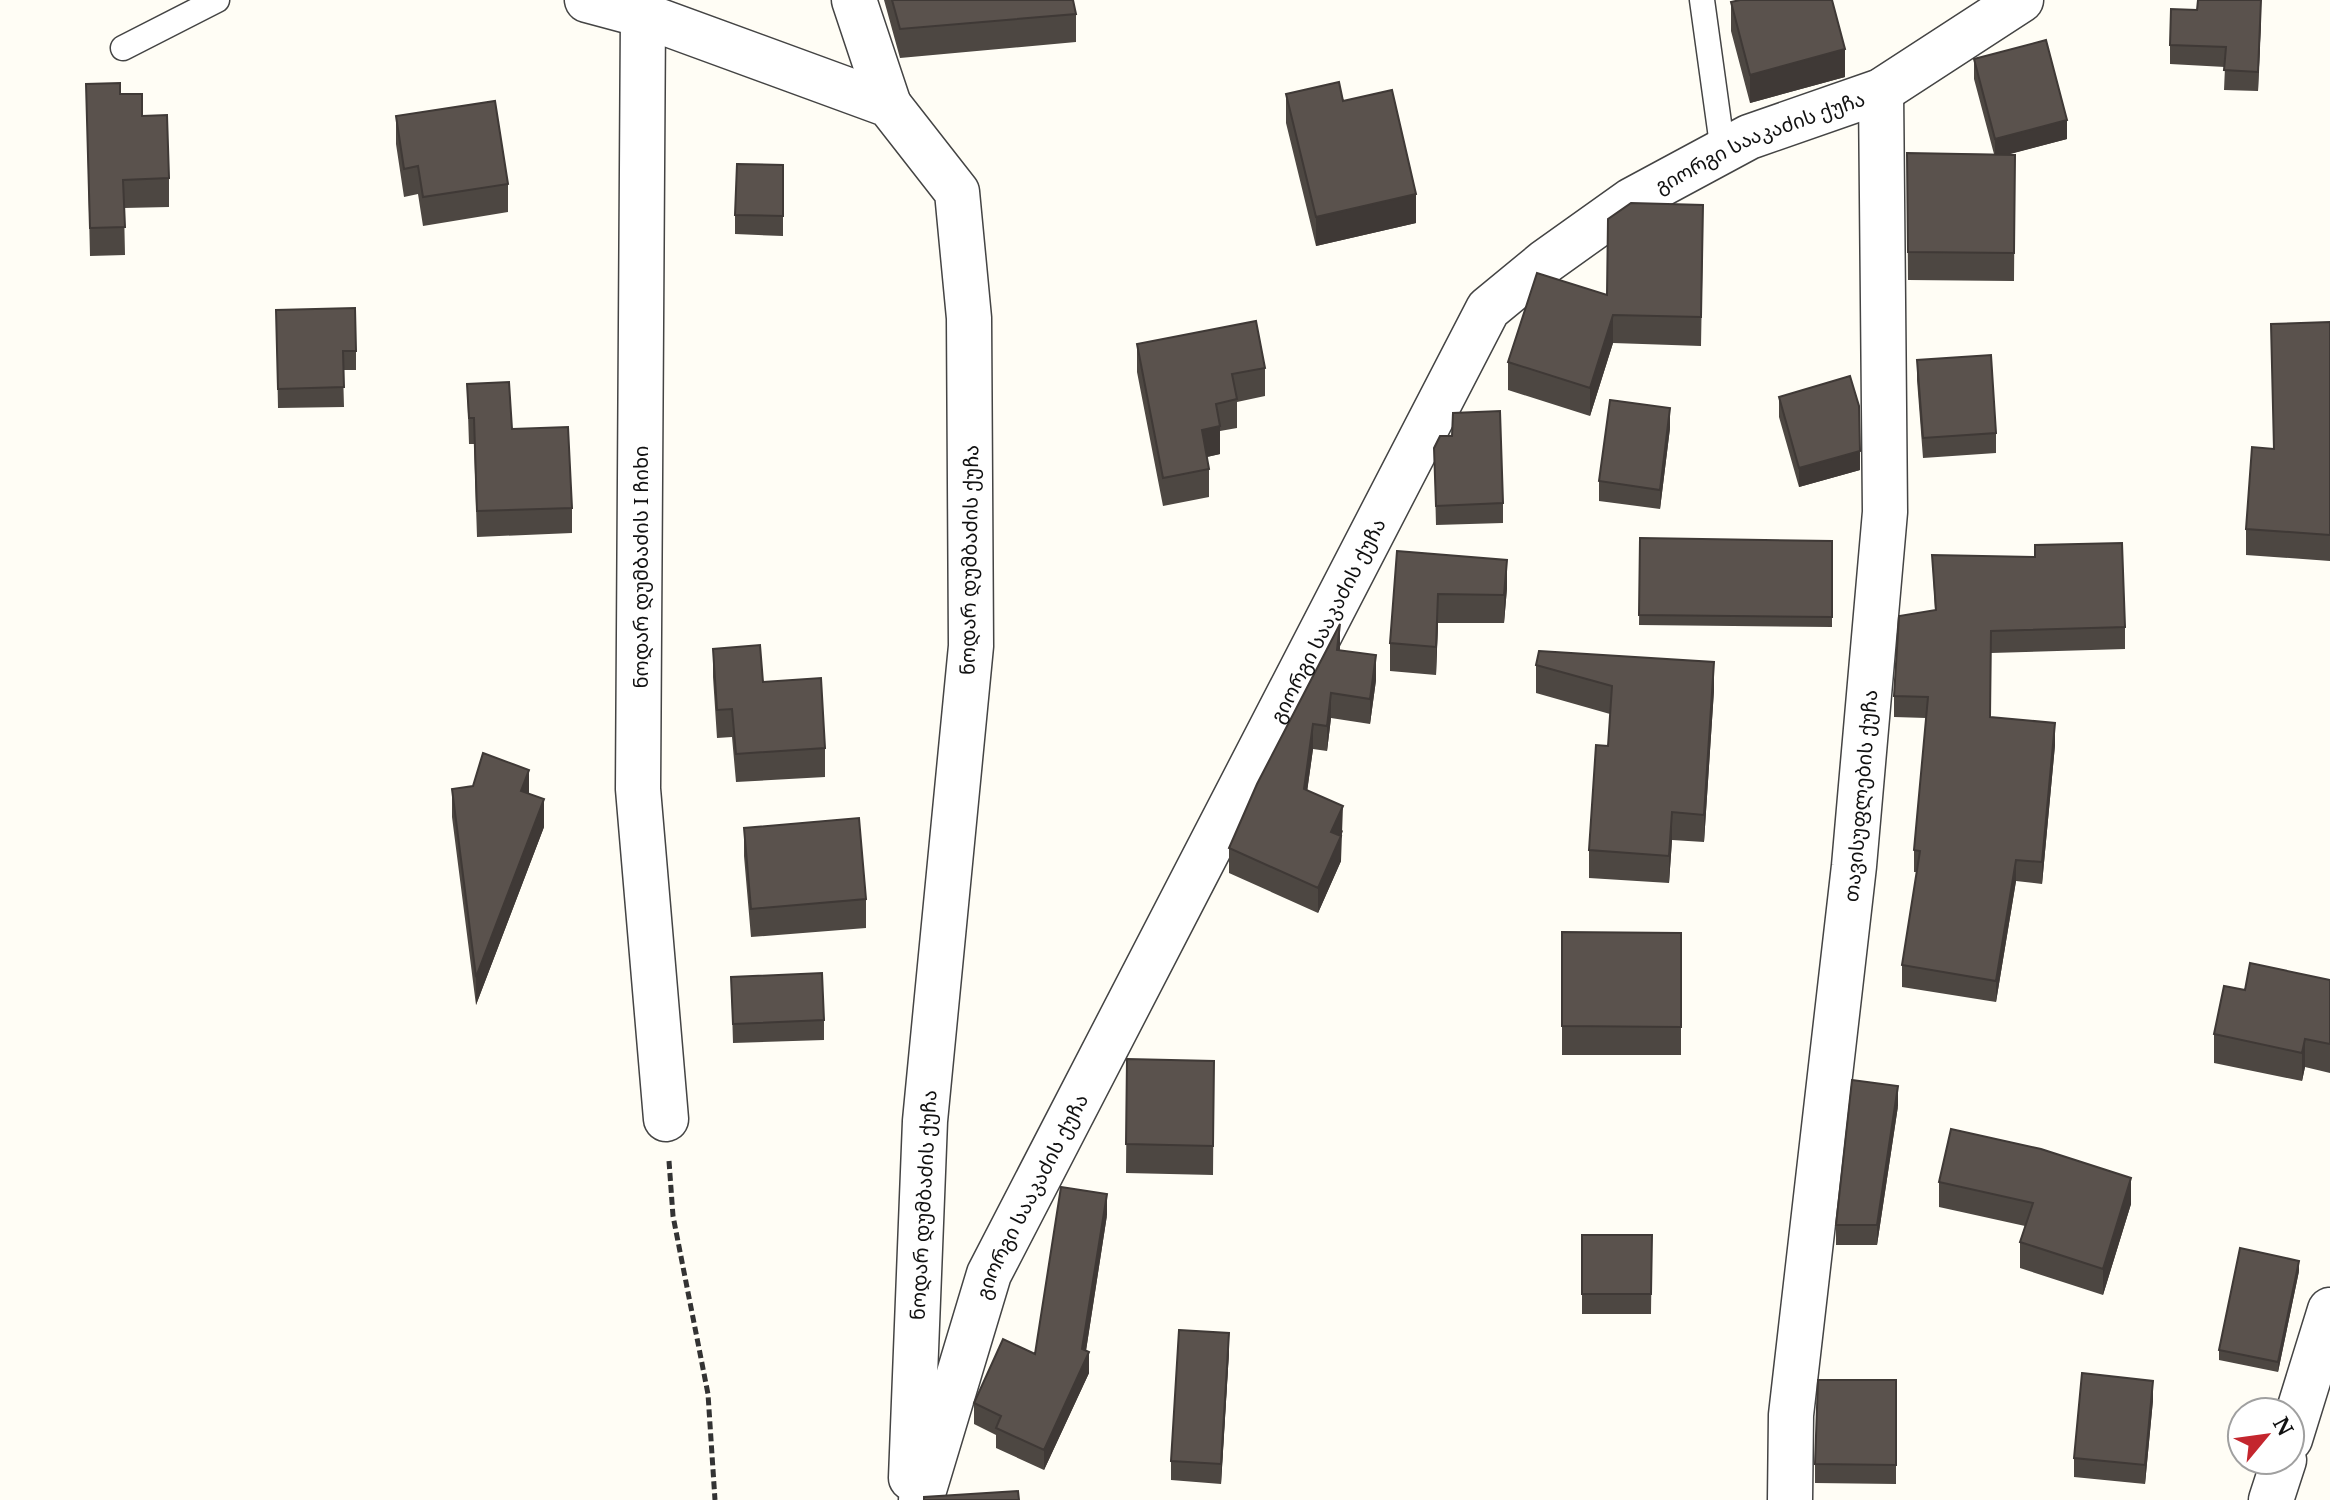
<svg xmlns="http://www.w3.org/2000/svg" width="2330" height="1500" viewBox="0 0 2330 1500" font-family="'Noto Serif','Noto Sans Georgian',serif">
<style>
.lines{fill:none;stroke-linecap:round;stroke-linejoin:round}
.service-casing{stroke:#444;stroke-width:27}
.minor-casing{stroke:#444;stroke-width:47}
.path{stroke:#333;stroke-width:5;stroke-dasharray:8 4;stroke-linecap:butt}
.service{stroke:#fff;stroke-width:24}
.minor{stroke:#fff;stroke-width:44}
.wall{fill:#4d4742}
.shaded-wall{fill:#3f3936}
.building{fill:#5a524d;stroke:#3f3936;stroke-width:2}
.labels{text-anchor:middle;dominant-baseline:central;stroke-width:8;stroke-linejoin:round;paint-order:stroke}
.street-label{font-size:20px;fill:#111;stroke:#fff}
</style>
<rect width="100%" height="100%" fill="#fffdf5"/>
<g class="lines">
<g class="service-casing">
<path id="service" d="M1702 0 1723 152
M123 48 217 0"/>
</g>
<g class="minor-casing">
<g id="minor">
<path d="M587 0 643 15 889 105 957 192 969 318 971 646 925 1121 911 1478"/>
<path d="M854 0 889 105"/>
<path d="M643 15 638 789 666 1119"/>
<path d="M2290 1439 2330 1310"/>
<path id="s1" d="M921 1500 989 1274 1488 309 1545 262 1632 200 1749 137 1881 91 2021 0"/>
<path id="s2" d="M1790 1500 1791 1415 1854 866 1885 512 1881 91"/>
<path d="M2271 1500 2284 1460"/>
</g>
</g>
<path class="path" d="M669 1161 673 1216 708 1394 715 1500"/>
<use href="#service" class="service"/>
<use href="#minor" class="minor"/>
</g>
<path class="wall" d="M884 0H1073L1076 14V42L900 58Z
M1731 2 1845 77 1750 103 1731 31Z
M2261 19 2258 91 2224 90 2225 67 2170 64V45Z
M1974 59 2067 139 2009 154 2015 155 2014 281 1908 280 1907 153 1994 154 1974 79Z
M86 84 120 94 142 116 169 178V207L124 208 125 255 90 256Z
M1286 94 1343 101 1416 223 1316 246 1286 123Z
M396 116 508 184V212L423 226 418 194 404 197 396 144Z
M783 165V236L735 234V215Z
M1703 233 1701 346 1613 343 1590 416 1508 390V362L1607 295Z
M276 310 356 351V370H343L344 407 278 408Z
M2330 322V561L2246 555V529L2274 449 2271 324Z
M1137 344 1265 368V396L1237 402V428L1220 431V454L1207 457 1209 469V497L1163 506 1137 372Z
M1917 360 1996 433V453L1923 458 1917 380Z
M467 384 512 429 572 508V533L477 537 474 444H469Z
M1779 397 1860 470 1799 487 1779 417Z
M1670 428 1660 509 1599 501V481Z
M1434 448 1503 503V523L1436 525Z
M1640 538 1832 541V627L1639 625Z
M1397 551 1507 588 1504 623H1438L1436 675 1390 671V643Z
M1932 555 2125 627V649L1991 653 1990 717 2055 745 2042 884 2016 881 1996 1002 1902 987V965L1917 872H1914V850L1926 718 1894 717V696L1935 610Z
M713 649 763 682 825 748V777L736 782 732 737 717 738 713 677Z
M1340 651 1376 680 1370 724 1331 718 1327 751 1313 749 1307 791 1343 831 1341 836V861L1318 913 1229 873V848Z
M1536 665 1714 690 1704 842 1672 840 1669 883 1589 878V850L1608 746 1610 714 1536 693Z
M452 789 529 793 544 827 476 1005 452 817Z
M744 828 866 899V928L751 937 744 856Z
M1562 932 1681 933V1055H1562Z
M731 977 824 1020V1040L733 1043Z
M2330 980V1073L2305 1067 2302 1081 2214 1063V1034L2245 990Z
M1127 1059 1214 1061 1213 1175 1126 1173Z
M1898 1106 1877 1245H1836V1225Z
M1939 1182 2131 1204 2103 1295 2020 1268V1242L2025 1226 1939 1207Z
M1107 1215 1086 1351 1089 1373 1044 1470 996 1448V1435L974 1424V1403L1035 1354Z
M1582 1235H1652L1651 1314H1582Z
M2299 1271 2278 1372 2219 1360V1350Z
M1229 1352 1221 1484 1171 1480V1461Z
M1896 1380V1484L1815 1483V1464Z
M2153 1400 2145 1484 2074 1477V1458Z"/>
<path class="shaded-wall" d="M2261 0V19L2258 91V72Z
M1845 49V77L1750 103V75Z
M2067 120V139L1995 158V139Z
M1416 194V223L1316 246V217Z
M1613 315V343L1590 416V388Z
M1670 408V428L1660 509V490Z
M1220 426V454L1202 458V430Z
M1860 451V470L1799 487V468Z
M1507 560V588L1504 623V595Z
M1438 594V623L1436 675V647Z
M1340 624V649L1337 675V650Z
M1376 655V680L1370 724V699Z
M1714 662V690L1704 842V815Z
M1331 693V718L1327 751V726Z
M2055 723V745L2042 884V862Z
M1313 724V749L1304 814V789Z
M529 770V799L521 791Z
M544 799V827L476 1005V977Z
M1343 806 1341 861 1318 913V888L1331 832Z
M1672 812V840L1669 883V856Z
M2016 860V881L1996 1002V981Z
M2305 1039V1067L2302 1081V1053Z
M1898 1086V1106L1877 1245V1225Z
M2131 1178V1204L2103 1295V1269Z
M1107 1194V1215L1084 1363 1089 1352V1373L1044 1470V1450L1082 1349Z
M2299 1261V1271L2278 1372V1362Z
M1229 1333V1352L1221 1484V1464Z
M2153 1381V1400L2145 1484V1465Z"/>
<path class="building" d="M892 0H1073L1076 14 900 29Z
M1740 0H1832L1845 49 1750 75 1731 2Z
M2198 0H2261L2258 72 2224 70 2226 47 2170 45 2171 9 2197 10Z
M2046 40 2067 120 1995 139 1974 59Z
M1339 82 1343 101 1392 90 1416 194 1316 217 1286 94Z
M120 83V94H142V116L167 115 169 178 123 180 125 227 90 228 86 84Z
M495 101 508 184 423 197 418 166 404 169 396 116Z
M1907 153 2015 155 2014 253 1908 252Z
M737 164 783 165V216L735 215Z
M1631 203 1703 205 1701 317 1613 315 1590 388 1508 362 1537 273 1607 295 1608 219Z
M355 308 356 351H343L344 387 278 389 276 310Z
M1256 321 1265 368 1232 374 1237 399 1216 404 1220 426 1202 430 1209 469 1163 478 1137 344Z
M2330 322V535L2246 529 2252 447 2274 449 2271 324Z
M1991 355 1996 433 1923 438 1917 360Z
M1850 376 1859 406 1860 451 1799 468 1779 397Z
M509 382 512 429 568 427 572 508 477 511 474 418H469L467 384Z
M1610 400 1670 408 1660 490 1599 481Z
M1500 411 1503 503 1436 506 1434 448 1440 436H1452L1453 413Z
M1640 538 1832 541V617L1639 615Z
M2122 543 2125 627 1991 631 1990 717 2055 723 2042 862 2016 860 1996 981 1902 965 1920 851 1914 850 1928 697 1894 696 1899 616 1936 610 1932 555 2035 557V545Z
M1397 551 1507 560 1504 595 1438 594 1436 647 1390 643Z
M1340 624 1337 650 1376 655 1370 699 1331 693 1327 726 1313 724 1304 789 1343 806 1331 832 1341 836 1318 888 1229 848 1257 784Z
M760 645 763 682 821 678 825 748 736 754 732 709 717 710 713 649Z
M1539 651 1714 662 1704 815 1672 812 1669 856 1589 850 1596 745 1608 746 1612 686 1536 665Z
M483 753 529 770 521 791 544 799 476 977 452 789 473 786Z
M859 818 866 899 751 909 744 828Z
M1562 932 1681 933V1027L1562 1026Z
M2250 963 2330 980V1044L2305 1039 2302 1053 2214 1034 2224 986 2245 990Z
M822 973 824 1020 733 1024 731 977Z
M1127 1059 1214 1061 1213 1146 1126 1144Z
M1852 1080 1898 1086 1877 1225H1836Z
M1951 1129 2041 1149 2131 1178 2103 1269 2020 1242 2033 1203 1939 1182Z
M1061 1187 1107 1194 1082 1349 1089 1352 1044 1450 996 1428 1001 1416 974 1403 1003 1339 1035 1354Z
M1582 1235H1652L1651 1294H1582Z
M2240 1248 2299 1261 2278 1362 2219 1350Z
M1179 1330 1229 1333 1221 1464 1171 1461Z
M2082 1373 2153 1381 2145 1465 2074 1458Z
M1818 1380H1896V1465L1815 1464Z
M1018 1491 1019 1500H924V1497Z"/>
<g class="labels">
<g class="street-label">
<text stroke="none"><textPath href="#s1" startOffset="1644">გიორგი სააკაძის ქუჩა</textPath></text>
<text transform="translate(969 560) rotate(-89)">ნოდარ დუმბაძის ქუჩა</text>
<text transform="translate(640 567) rotate(-90)">ნოდარ დუმბაძის I ჩიხი</text>
<text stroke="none"><textPath href="#s1" startOffset="972">გიორგი სააკაძის ქუჩა</textPath></text>
<text stroke="none"><textPath href="#s2" startOffset="708">თავისუფლების ქუჩა</textPath></text>
<text stroke="none"><textPath href="#s1" startOffset="324">გიორგი სააკაძის ქუჩა</textPath></text>
<text transform="translate(923 1205) rotate(-87)">ნოდარ დუმბაძის ქუჩა</text>
</g>
</g>
<g transform="translate(2266 1436) rotate(61)"><circle r="38" fill="#ffffff" stroke="#a0a0a0" stroke-width="2"/>
<path d="M0-6L14 30L0 20L-14 30Z" fill="#c4262e"/>
<text y="-12" font-size="22" font-weight="bold" text-anchor="middle" fill="#111111">N</text>
</g>
</svg>
